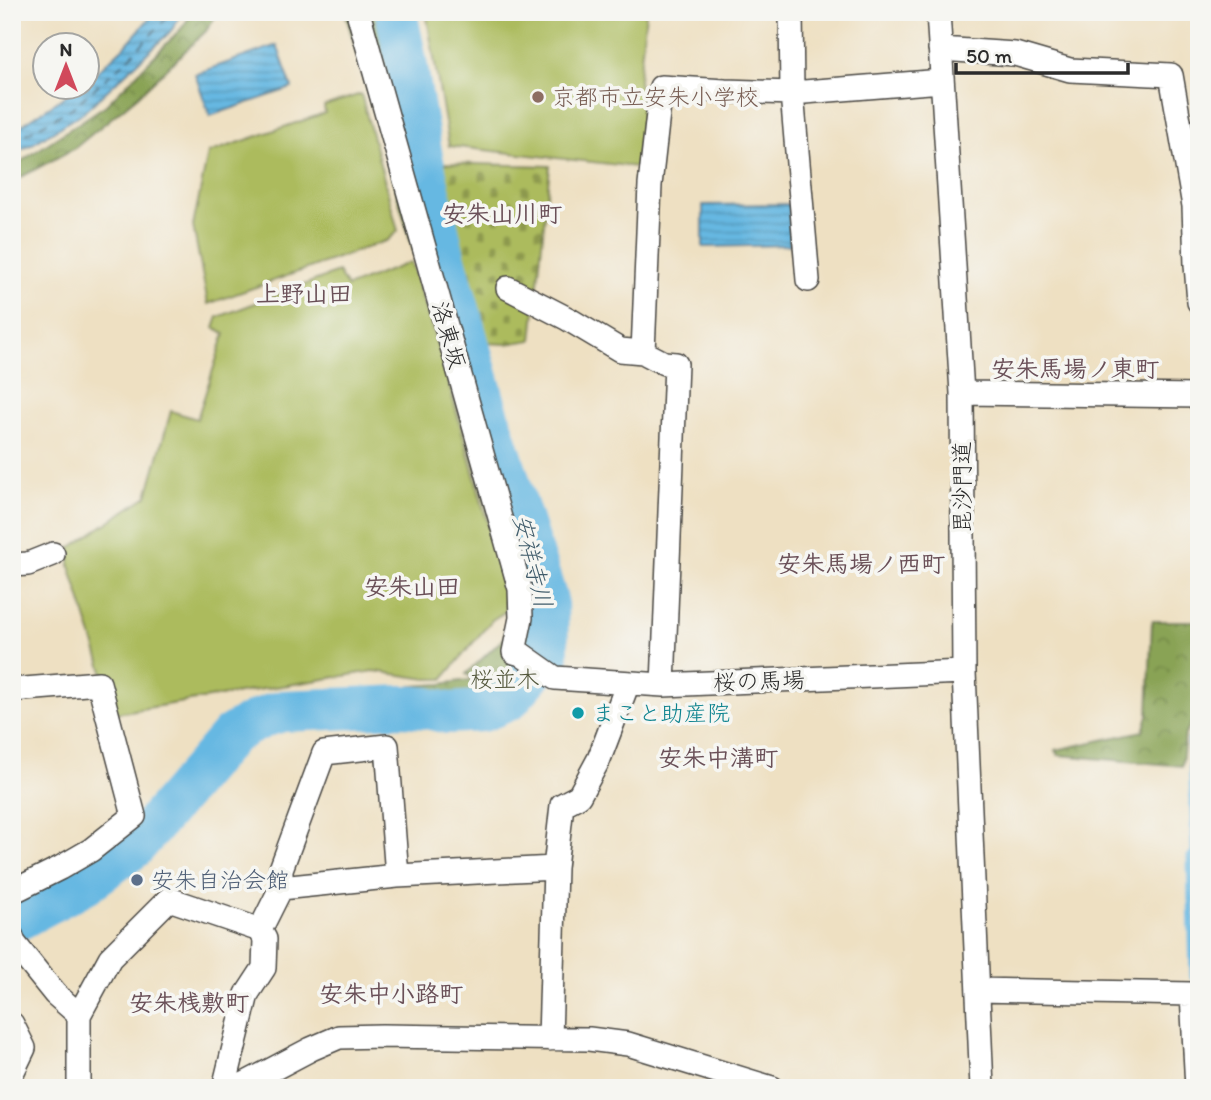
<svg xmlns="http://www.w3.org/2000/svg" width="1211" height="1100" viewBox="0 0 1211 1100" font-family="Itim,'Klee One',sans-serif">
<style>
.forest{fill:url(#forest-crowns);stroke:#5a6740;stroke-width:2}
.cemetery{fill:url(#cemetery-stones);stroke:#6c7344;stroke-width:2}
.pitch{fill:#acbb5d;stroke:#6c7344;stroke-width:2}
.water{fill:url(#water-rules);stroke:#487286;stroke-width:2}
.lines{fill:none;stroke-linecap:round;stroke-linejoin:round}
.stream{stroke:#66b8e2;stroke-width:7}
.river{stroke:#66b8e2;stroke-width:42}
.ferry{stroke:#405c6b;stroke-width:2;stroke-dasharray:9 7;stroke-linecap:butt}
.minor-casing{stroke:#484642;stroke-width:26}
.minor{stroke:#fff;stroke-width:23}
.education-dot{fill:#8d6e63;stroke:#f6f6f2;stroke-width:2.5}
.culture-dot{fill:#0f9aa8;stroke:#f6f6f2;stroke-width:2.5}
.service-dot{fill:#5c6f8a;stroke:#f6f6f2;stroke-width:2.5}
.labels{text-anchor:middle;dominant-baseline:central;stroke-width:7;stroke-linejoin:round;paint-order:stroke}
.education-label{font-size:23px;fill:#785e54;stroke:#f6f6f2;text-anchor:start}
.street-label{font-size:23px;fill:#2b2b2b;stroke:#f6f6f2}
.park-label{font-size:23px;fill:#52563a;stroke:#f6f6f2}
.culture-label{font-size:23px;fill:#0d838f;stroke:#f6f6f2;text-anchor:start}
.service-label{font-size:23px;fill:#4e5e75;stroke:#f6f6f2;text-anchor:start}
.neighbourhood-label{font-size:24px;font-weight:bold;fill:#6a5058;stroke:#f6f6f2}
.water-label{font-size:24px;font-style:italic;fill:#405c6b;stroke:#f6f6f2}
</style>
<defs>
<pattern id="forest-crowns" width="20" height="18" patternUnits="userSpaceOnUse" patternTransform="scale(1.75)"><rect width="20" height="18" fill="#89a354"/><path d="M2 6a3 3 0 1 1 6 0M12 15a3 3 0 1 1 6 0" fill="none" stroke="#708546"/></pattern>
<pattern id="cemetery-stones" width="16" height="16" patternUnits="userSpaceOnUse" patternTransform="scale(1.75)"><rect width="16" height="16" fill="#acbb5d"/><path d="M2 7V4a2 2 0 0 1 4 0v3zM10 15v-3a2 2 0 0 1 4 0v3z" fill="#8c984d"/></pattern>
<pattern id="water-rules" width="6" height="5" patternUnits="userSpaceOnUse" patternTransform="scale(1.75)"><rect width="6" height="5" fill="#66b8e2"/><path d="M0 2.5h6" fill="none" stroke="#5496b7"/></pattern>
</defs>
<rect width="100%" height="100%" fill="#f6f6f2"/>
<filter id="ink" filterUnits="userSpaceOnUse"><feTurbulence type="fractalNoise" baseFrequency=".0143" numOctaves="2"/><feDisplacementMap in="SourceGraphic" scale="14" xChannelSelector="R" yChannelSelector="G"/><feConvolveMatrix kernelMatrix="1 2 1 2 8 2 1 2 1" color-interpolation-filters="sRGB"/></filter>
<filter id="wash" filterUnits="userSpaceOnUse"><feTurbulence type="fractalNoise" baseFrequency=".00686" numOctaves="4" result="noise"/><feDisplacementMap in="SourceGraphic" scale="28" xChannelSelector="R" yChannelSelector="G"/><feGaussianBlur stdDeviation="1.57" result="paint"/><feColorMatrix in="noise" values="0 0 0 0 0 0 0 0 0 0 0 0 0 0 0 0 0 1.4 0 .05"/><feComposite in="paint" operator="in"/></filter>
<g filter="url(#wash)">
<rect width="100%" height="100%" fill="#eee0c2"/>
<path class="forest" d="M193 12H218L206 31 138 96 75 148 12 182V166L20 162 106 105 181 29Z
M345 12H392L406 61 422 157 443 252 486 407 547 600 548 655 523 711 480 719 427 708 404 706 283 711 296 695 441 684 475 679 466 674 504 638 511 608 507 579Z
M1152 621H1199V710L1185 734 1182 766 1058 755 1056 750 1143 731 1148 715Z"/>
<path class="cemetery" d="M442 163 550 166 532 340 506 344 485 343Z"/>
<path class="pitch" d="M426 12H646L639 79 642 116 636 167 449 146Z
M361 94 398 231 388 240 208 304 193 226 208 153 325 113 324 106Z
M411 262 443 364 503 578 506 611 492 620 443 679H427L374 671 116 713 70 566V548L147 496 171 411 197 419 225 333 214 328 218 317 338 272 347 287Z"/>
<path class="water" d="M155 12H183L171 31 84 112 29 146 12 153V131L25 123 77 88H88V80L127 44Z
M277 45 292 88 210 116 195 74Z
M789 204 790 245 703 247V205Z"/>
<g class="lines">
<path class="stream" d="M1193 977 1190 857 1194 852 1191 740 1199 724"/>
<path class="river" d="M12 923 86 883 134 848 231 735C248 724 263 716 283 711L404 706 427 708 448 713 483 711 509 700 548 655 547 600 486 407 443 252 422 157 406 61 396 12"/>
<path class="ferry" d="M12 142 72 108 127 60 164 21 170 12"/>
</g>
</g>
<g filter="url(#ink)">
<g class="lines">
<g class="minor-casing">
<path id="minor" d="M358 12 520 589 521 618 514 652 521 654 555 678 663 685 964 672
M791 12 792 93 808 280
M938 12 962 393 964 672 982 1088
M940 49 1015 54 1070 70 1171 75 1194 206 1196 265 1199 302
M508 288 568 319 620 350 643 352
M962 393 1199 396
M12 565 28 564 53 554
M663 685 676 364 664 363 643 352 650 185 661 87 725 91 792 93 942 81
M12 690 99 683 134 816 91 850 60 868 12 892
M281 888V869L324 753 387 746 397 876
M260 930 281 888 397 876 555 868
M12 937 14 943 55 994 79 1015
M978 990 1192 994 1197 1088
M12 1024 24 1048 12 1073
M550 1039 555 868 562 805 579 796 599 759 628 683
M79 1088V1015L110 958 169 899 260 930 265 939 264 968 247 994 224 1088
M237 1088 311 1049 339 1037 382 1036 589 1039 628 1044 772 1088"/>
</g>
<use href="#minor" class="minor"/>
</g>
</g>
<circle class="education-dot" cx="538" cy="97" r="7"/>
<circle class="culture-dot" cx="578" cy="713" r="7"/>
<circle class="service-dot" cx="137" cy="880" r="7"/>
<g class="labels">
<g class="education-label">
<text x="552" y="97">京都市立安朱小学校</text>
</g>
<g class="street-label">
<text transform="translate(449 335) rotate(74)">洛東坂</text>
<text transform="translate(962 487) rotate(-90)">毘沙門道</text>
<text transform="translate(759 681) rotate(-2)">桜の馬場</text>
</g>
<g class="park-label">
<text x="505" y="679">桜並木</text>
</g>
<g class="culture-label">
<text x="592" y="713">まこと助産院</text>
</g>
<g class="service-label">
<text x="151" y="880">安朱自治会館</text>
</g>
<g class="neighbourhood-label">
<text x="502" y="213">安朱山川町</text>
<text x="304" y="293">上野山田</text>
<text x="1075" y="368">安朱馬場ノ東町</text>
<text x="861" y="563">安朱馬場ノ西町</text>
<text x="412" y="586">安朱山田</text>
<text x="718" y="757">安朱中溝町</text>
<text x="391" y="993">安朱中小路町</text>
<text x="189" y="1002">安朱桟敷町</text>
</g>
<g class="water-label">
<text transform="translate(533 561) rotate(76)">安祥寺川</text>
</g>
</g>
<rect width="1211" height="1100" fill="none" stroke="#f6f6f2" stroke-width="42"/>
<g transform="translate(66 66)"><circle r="33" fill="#f6f6f2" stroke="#a5a5a2" stroke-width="2"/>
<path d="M0-5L12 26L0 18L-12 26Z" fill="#d1495b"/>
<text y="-10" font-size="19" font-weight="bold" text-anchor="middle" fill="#2b2b2b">N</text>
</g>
<path d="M956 63v10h172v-10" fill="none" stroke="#2b2b2b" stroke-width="3.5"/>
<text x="966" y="63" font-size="21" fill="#2b2b2b" stroke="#f6f6f2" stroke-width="5" paint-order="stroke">50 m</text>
</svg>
